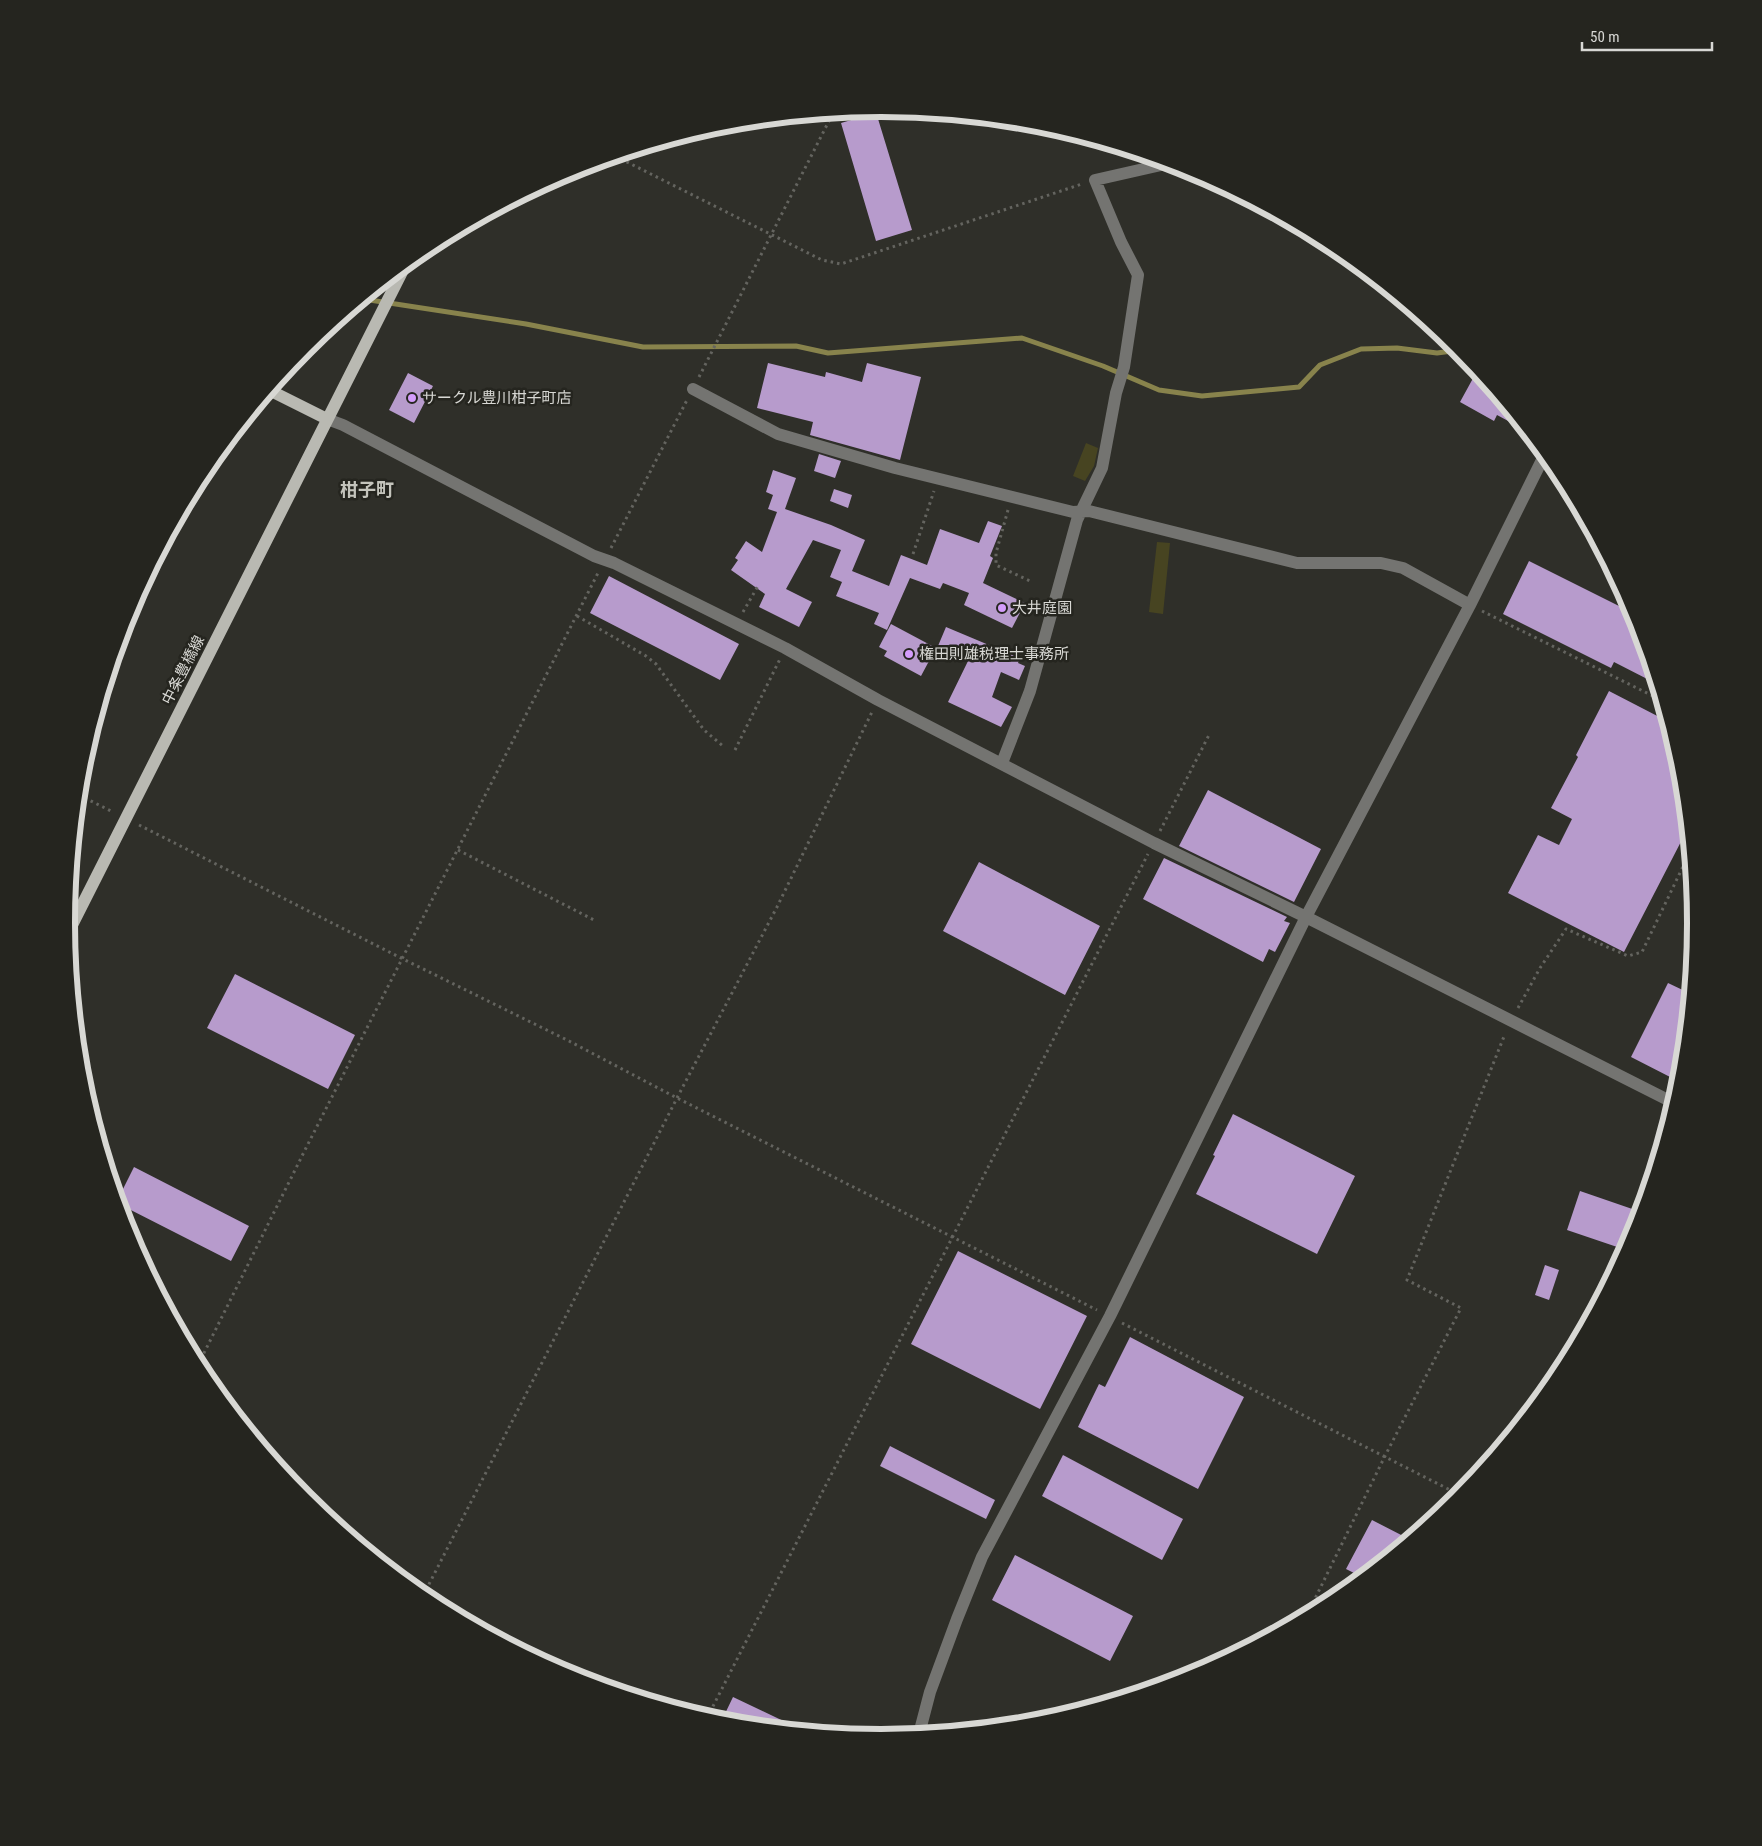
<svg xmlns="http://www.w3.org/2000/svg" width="1762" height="1846" viewBox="0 0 1762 1846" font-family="'Roboto Condensed','Noto Sans JP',sans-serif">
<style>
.green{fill:#474421}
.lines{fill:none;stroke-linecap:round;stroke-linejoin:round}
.stream{stroke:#88834c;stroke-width:5}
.building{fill:#b79bcc}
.path{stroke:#64645f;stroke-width:3;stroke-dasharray:2.5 4;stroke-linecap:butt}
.minor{stroke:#747471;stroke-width:12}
.major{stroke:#b9b9b2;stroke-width:12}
.poi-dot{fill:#d49cfb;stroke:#25251f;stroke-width:2}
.labels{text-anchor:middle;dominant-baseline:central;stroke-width:5;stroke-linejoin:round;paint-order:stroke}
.poi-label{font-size:15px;fill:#d8d8d4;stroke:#25251f;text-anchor:start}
.street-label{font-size:15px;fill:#d8d8d4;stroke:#25251f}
.quarter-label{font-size:18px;font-weight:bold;fill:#c4c4bc;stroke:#25251f}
.rim{fill:none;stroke:#d8d8d4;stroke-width:6}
</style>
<rect width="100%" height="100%" fill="#2f2f29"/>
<path class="green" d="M1086 443 1098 448 1094 466 1085 481 1073 476Z
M1157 542 1170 543 1163 614 1149 612Z"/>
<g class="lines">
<path class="stream" d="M363 299 526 324 643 347 796 346 828 353 1022 338 1103 366 1159 390 1202 396 1299 387 1320 365 1361 349 1397 348 1437 353 1460 350"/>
</g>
<path class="building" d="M875 109 912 230 876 241 841 123 858 118 856 111Z
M768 363 825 377 826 372 862 382 867 363 921 377 900 460 810 435 813 422 757 408Z
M1477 371 1525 430 1497 415 1494 421 1460 402Z
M408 373 433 386 414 423 389 410Z
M819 454 841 461 835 478 814 471Z
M773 470 796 478 785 509 831 525 865 540 852 571 889 586 901 555 927 565 940 529 979 543 988 521 1002 526 990 556 993 558 983 583 1025 603 1012 628 964 605 969 593 943 583 940 589 910 578 887 630 874 624 879 613 836 596 842 582 830 577 841 550 813 540 786 589 812 602 799 627 759 607 765 594 731 570 738 560 735 558 746 541 762 552 777 512 768 509 773 495 766 492Z
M834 489 852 495 848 508 830 501Z
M1529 561 1635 614 1655 683 1614 662 1611 668 1503 614Z
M609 576 739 644 720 680 590 613Z
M891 624 936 648 921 676 884 656 887 651 879 647Z
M946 627 1020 658 1018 663 1025 666 1019 680 1001 672 992 697 1012 707 1001 727 948 702 969 659 938 646Z
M1609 691 1667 721 1680 764 1687 830 1624 952 1508 893 1538 835 1559 845 1572 819 1551 808 1578 757 1576 755Z
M1208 790 1321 849 1294 902 1179 846Z
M1164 858 1287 917 1284 921 1290 923 1275 952 1269 949 1263 962 1143 899Z
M979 862 1100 926 1065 995 943 931Z
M235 974 355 1035 328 1089 207 1028Z
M1668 983 1689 993 1682 1063 1674 1079 1631 1057Z
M1233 1114 1355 1176 1317 1254 1196 1194 1215 1156 1213 1155Z
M134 1167 249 1226 231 1261 119 1204 118 1199Z
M1580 1191 1641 1212 1634 1235 1626 1250 1567 1230Z
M958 1251 1087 1316 1040 1409 911 1344Z
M1545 1265 1559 1270 1549 1300 1535 1295Z
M1130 1337 1244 1397 1198 1489 1078 1427 1099 1384 1105 1387Z
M890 1446 995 1500 986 1519 880 1466Z
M1063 1455 1183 1519 1162 1560 1042 1496Z
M1372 1520 1409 1539 1362 1577 1346 1569Z
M1015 1555 1133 1616 1110 1661 992 1600Z
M733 1697 798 1728V1730L721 1722Z"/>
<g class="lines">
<path class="path" d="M615 156 822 260 841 264 1082 184
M699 377 833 113
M1008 510 996 553V565L1032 582
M611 548 687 400
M913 554 934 491
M1482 611 1661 700
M743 612 758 586
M577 616 646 656 656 664 704 730 723 746
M735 750 780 659
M79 795 113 812
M139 825 403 959 569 1041 677 1098 1097 1310
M1160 831 1209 735
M458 850 594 920
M1518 1008 1540 968 1566 929 1628 956 1642 952 1689 854
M1122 1323 1460 1495
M198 1365 306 1148 599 571
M423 1596 677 1098 777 907 872 712
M1307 1615 1385 1456 1461 1308 1407 1280 1505 1034
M707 1718 1148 854"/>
<path class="minor" d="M693 389 778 434 895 468 1073 512 1089 511 1297 563H1381L1403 568 1470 605
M327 419 343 425 594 556 614 563 785 648 878 700 1154 843 1306 917 1674 1103
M1002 763 1030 691 1077 520 1102 468 1116 393 1124 367 1138 275 1121 242 1095 180 1170 163
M919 1734 930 1692 957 1619 982 1557 1110 1316 1306 917 1470 605 1545 454"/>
<path class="major" d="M269 390 327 419
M67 935 406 264"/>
</g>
<g class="poi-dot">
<circle cx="412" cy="398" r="5"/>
<circle cx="1002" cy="608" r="5"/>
<circle cx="909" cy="654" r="5"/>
</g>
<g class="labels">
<g class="poi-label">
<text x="422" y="398">サークル豊川柑子町店</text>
<text x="1012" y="608">大井庭園</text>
<text x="919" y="654">権田則雄税理士事務所</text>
</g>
<g class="street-label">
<text transform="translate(183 670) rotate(-63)">中条豊橋線</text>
</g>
<g class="quarter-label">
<text x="367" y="489">柑子町</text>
</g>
</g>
<path d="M0 0H1762V1846H0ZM75 923a806 806 0 1 1 1612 0a806 806 0 1 1-1612 0Z" fill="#25251f" fill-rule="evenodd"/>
<path class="rim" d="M75 923a806 806 0 1 1 1612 0a806 806 0 1 1-1612 0Z"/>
<path d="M1582 42v8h130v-8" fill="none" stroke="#d8d8d4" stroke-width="2.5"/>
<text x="1590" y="42" font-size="15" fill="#d8d8d4" stroke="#25251f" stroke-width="4" paint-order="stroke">50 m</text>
</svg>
